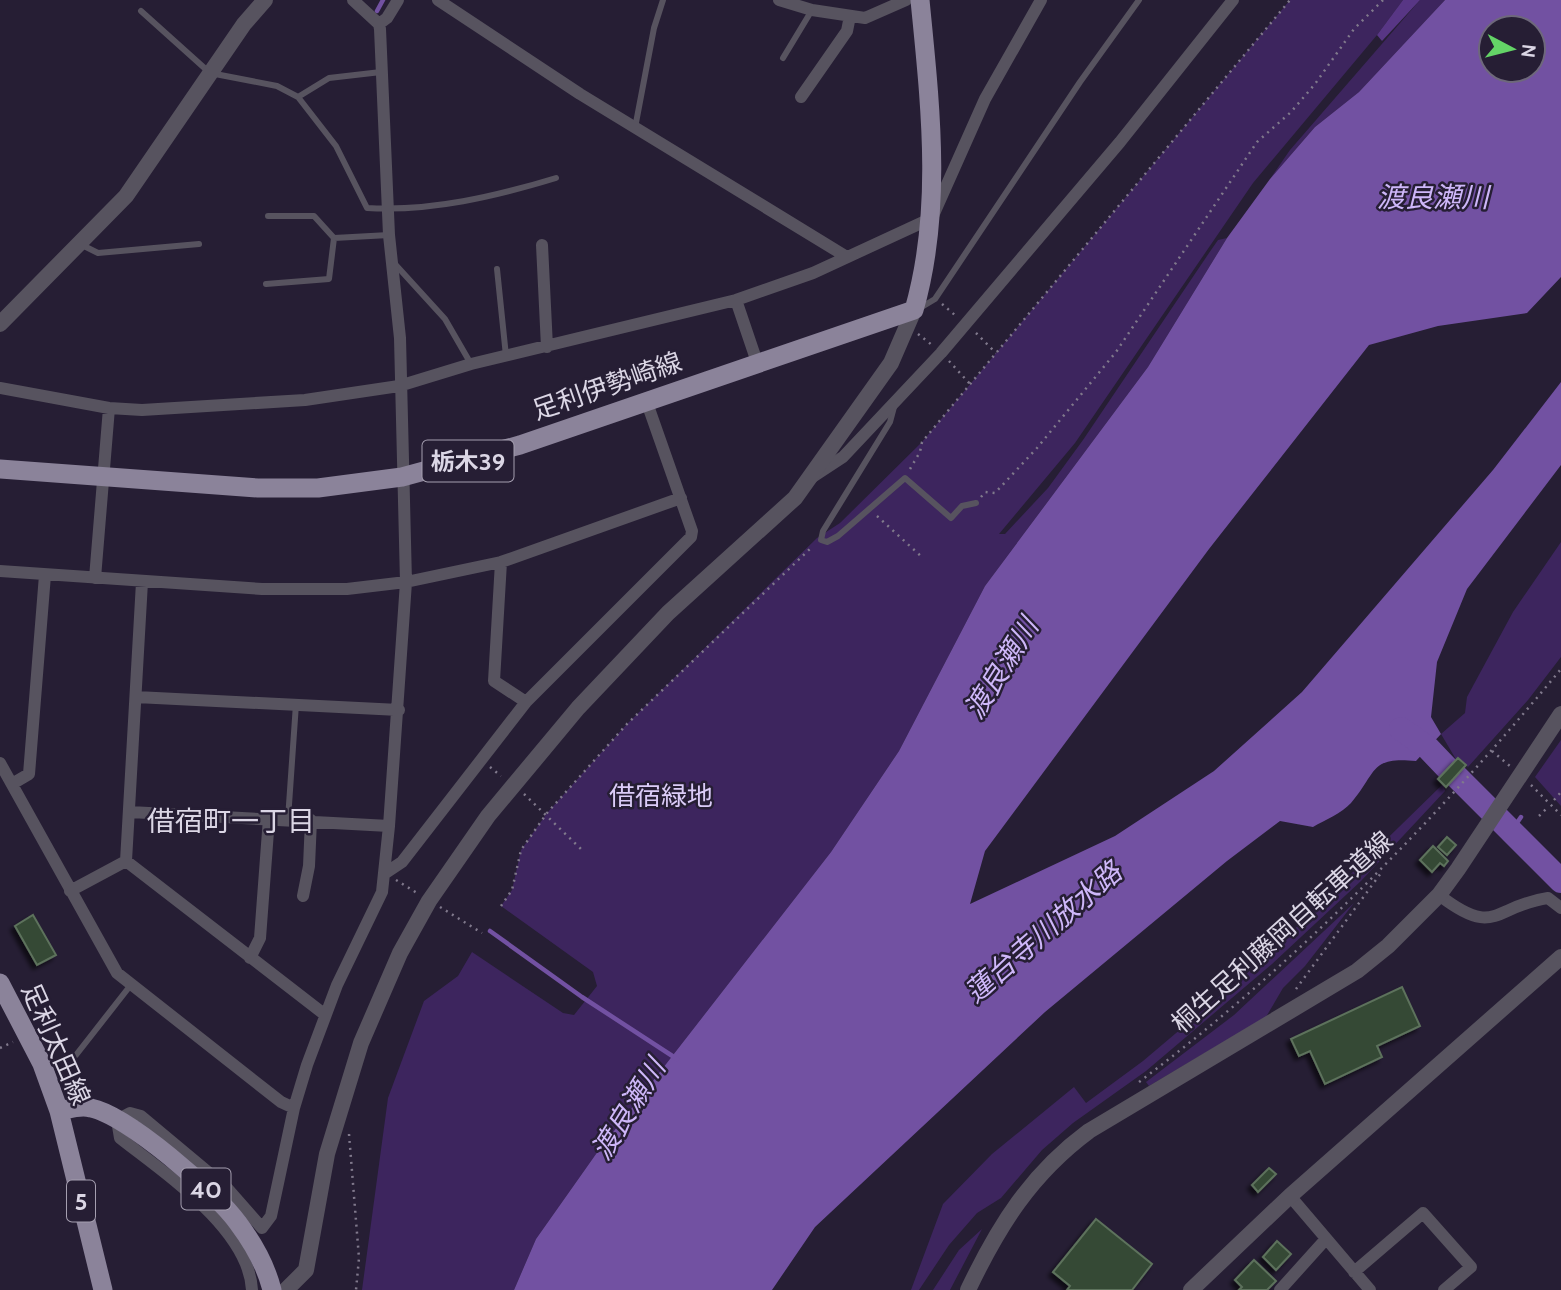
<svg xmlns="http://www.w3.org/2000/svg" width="1561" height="1290" viewBox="0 0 1561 1290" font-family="Cabin,'Noto Sans JP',sans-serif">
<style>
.green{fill:#3d255e}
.forest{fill:#583685}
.water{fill:#7251a2;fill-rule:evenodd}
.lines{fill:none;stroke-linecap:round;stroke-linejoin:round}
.stream{stroke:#7251a2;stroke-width:4.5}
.river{stroke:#7251a2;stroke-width:24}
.building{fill:#354935;stroke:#5d725c;stroke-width:2;filter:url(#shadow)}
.path{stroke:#80798c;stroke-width:2.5;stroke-dasharray:2 5;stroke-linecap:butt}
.service{stroke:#57535f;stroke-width:6}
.minor{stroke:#57535f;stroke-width:12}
.tertiary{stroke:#57535f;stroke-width:16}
.primary{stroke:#8b839a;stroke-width:19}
.labels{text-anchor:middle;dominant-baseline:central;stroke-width:5;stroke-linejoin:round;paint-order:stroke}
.shield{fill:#261e34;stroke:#a59fb0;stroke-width:2}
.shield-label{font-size:24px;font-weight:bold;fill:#dbd6e5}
.street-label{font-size:26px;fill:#dbd6e5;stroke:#261e34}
.park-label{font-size:26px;fill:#dbccf8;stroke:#261e34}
.water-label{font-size:28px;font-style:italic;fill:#ceb7f9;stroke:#261e34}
.neighbourhood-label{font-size:28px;fill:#dbd6e5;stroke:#261e34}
</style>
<defs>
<filter id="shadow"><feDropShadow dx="-4" dy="4" stdDeviation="2" flood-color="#0009"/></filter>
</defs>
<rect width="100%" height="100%" fill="#261e34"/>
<path class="green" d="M1290 0H1403L1377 35 1253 183 1075 443 999 534H1005L1048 488 1083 440 1209 253 1218 240 1227 238 1148 367 985 586 899 751 831 852 596 1154 536 1239 514 1290H362L388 1098 424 1001 458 976 472 952 563 1013 574 1015 597 986 593 972 501 906 512 890 521 850 547 813 627 724 817 538 840 523 922 442Z
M1420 0H1445L1359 92 1315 127 1270 179 1290 150Z
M1561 542V657L1528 700 1468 767 1459 758 1457 761 1441 734 1465 713 1467 697 1513 612Z
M1561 740V806L1535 777Z
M1443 784 1445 791 1361 881 1272 964 1146 1071 1073 1123 1042 1150 1001 1198 977 1213 949 1245 919 1290H911L943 1204 992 1154 1074 1087 1086 1103 1143 1061 1266 957Z
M1354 903 1305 966 1283 988 1266 1017 1149 1086 1146 1082 1234 1015Z
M982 1229 950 1290H933L959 1250Z"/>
<path class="forest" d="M1403 0H1420L1382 41 1377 35Z"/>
<path class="water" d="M1445 0H1561V277L1527 313 1438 326 1369 345 1209 549 985 851 970 904 1115 836 1214 771 1302 692 1493 470 1561 382V465L1467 589 1437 662 1431 717 1441 734 1416 761C1369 756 1377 773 1351 803 1342 813 1325 820 1313 827L1280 821 1227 861 1045 1012 815 1227 772 1290H514L536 1239 596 1154 831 852 899 751 985 586 1148 367 1227 238 1270 179 1315 127 1359 92ZM1491 28H1533V70H1491Z"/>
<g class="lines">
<path class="stream" d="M377 11 383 0
M1512 830 1521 817
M490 931 582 997 677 1059"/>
<path class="river" d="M1401 729 1428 748 1448 769
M1456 776 1561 881"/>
</g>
<path class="building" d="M1458 758 1466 765 1446 787 1438 779Z
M1447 837 1456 845 1447 855 1438 847Z
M1433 846 1448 861 1444 866 1440 863 1432 872 1420 860Z
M33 915 56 955 37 965 15 926Z
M1402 987 1420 1026 1377 1046 1382 1057 1325 1084 1310 1051 1299 1056 1291 1039Z
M1269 1168 1276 1174 1258 1192 1252 1185Z
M1096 1219 1152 1264 1132 1290H1067L1070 1286 1053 1272Z
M1277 1241 1291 1254 1276 1270 1263 1257Z
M1254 1260 1276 1281 1267 1290H1239L1242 1287 1235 1280Z"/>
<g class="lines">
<path class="path" d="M942 304 956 316
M976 333 996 353
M918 334 932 345
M949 361 970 384
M910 469 920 452 922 442 1290 0
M981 497 985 492 995 493 1037 448 1116 352 1257 142 1291 112 1315 84 1354 29 1383 0
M877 516 923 558
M1492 751 1511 767
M490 767 501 776
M1531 785 1561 815
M524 794 582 850
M1554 800 1561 792
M1539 816 1546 809
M396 880 417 893
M501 906 512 890 521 850 547 813 627 724 813 546
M440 907 482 933
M1296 989 1381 873
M0 1048 13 1042
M1139 1082C1296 964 1436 820 1561 669
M349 1134 359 1258 356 1290"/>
<path class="service" d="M141 11 210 73 277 86 298 97 336 146 367 208C430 212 497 196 556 178
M783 58 812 10
M298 97 329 78 381 72
M635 128 654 28 663 0
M268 216H314L334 238
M80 244 98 253 199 244
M394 263 445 319 471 364
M497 269 506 356
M266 284 329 279 334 238 389 235
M920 308 935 299 1080 82 1139 0
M894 407 890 422 823 531 821 540 827 542 838 536 905 478 951 518 962 506 976 503
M288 819 296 704
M76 1055 130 986"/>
<path class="minor" d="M438 0 580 94 847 257
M779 0 812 10 865 18 906 0
M379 24 387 18 398 0
M801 97 847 31 850 16
M542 245 547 347
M736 300 757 362
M0 388 109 408 142 410 305 400 399 386 471 364 736 300 813 273 932 218 985 99 1041 0
M811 478 843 457 941 353 1120 142 1233 0
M501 562 494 681 526 702
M0 571 262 589H347L406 582 501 562 681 498
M95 578 109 408
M136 697 399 710
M0 763 117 973 281 1102 294 1108
M12 784 29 774 45 575
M130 812 389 826
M126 861 324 1014
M384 874 402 862 526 702 691 537 692 531 646 400
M70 891 126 861 142 582
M1439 895C1496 939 1493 906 1548 898L1561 908
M303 896 309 866 311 820
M250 958 260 938 269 818
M1290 1196 1370 1290
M1354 1272 1423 1213 1471 1267 1444 1290
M252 1290C249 1229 163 1172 120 1138L117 1120 130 1113 141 1116 226 1187 262 1228 271 1216 294 1108 307 1065 337 985 382 892 389 826 406 582 400 338 389 235 380 29 379 24 353 0
M1280 1290 1325 1240"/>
<path class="tertiary" d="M0 324 126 196 244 24 265 0
M286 1290 306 1270 327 1154 361 1043 400 953 429 901 488 816 578 708 668 613 795 498 891 363 914 310
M968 1290C999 1225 1031 1174 1089 1131L1357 971 1388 946 1439 895 1458 869 1561 714
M1191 1290 1290 1196 1561 957"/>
<path class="primary" d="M0 469 258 488H318L402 477 520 445 914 310C943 209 930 103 920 0
M0 983 42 1064 59 1111 103 1290
M59 1111C70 1109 80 1105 91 1108 127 1115 216 1192 238 1223 253 1243 266 1266 272 1290"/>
</g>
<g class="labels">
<g class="shield">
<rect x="422.5" y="440.5" width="91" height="41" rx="5"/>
<rect x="181.5" y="1168.5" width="49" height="41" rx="5"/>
<rect x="67" y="1180.5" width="28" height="41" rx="5"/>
</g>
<g class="shield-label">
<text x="468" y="461">栃木39</text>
<text x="206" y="1189">40</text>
<text x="81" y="1201">5</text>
</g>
<g class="street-label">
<text transform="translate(607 386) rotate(-19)">足利伊勢崎線</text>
<text transform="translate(1282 932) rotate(-42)">桐生足利藤岡自転車道線</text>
<text transform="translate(56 1044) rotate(66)">足利太田線</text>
</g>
<g class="park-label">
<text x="661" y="796">借宿緑地</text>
</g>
<g class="water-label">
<text x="1433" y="197">渡良瀬川</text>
<text transform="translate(1001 668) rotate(-58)">渡良瀬川</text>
<text transform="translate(1043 932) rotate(-41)">蓮台寺川放水路</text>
<text transform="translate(628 1109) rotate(-58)">渡良瀬川</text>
</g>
<g class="neighbourhood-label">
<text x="231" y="821">借宿町一丁目</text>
</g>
</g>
<g transform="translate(1512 49) rotate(97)"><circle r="33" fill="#261e34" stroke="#6e687b" stroke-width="2"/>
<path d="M0-5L12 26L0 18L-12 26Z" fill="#64d467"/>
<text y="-10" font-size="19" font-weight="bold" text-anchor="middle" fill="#dbd6e5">N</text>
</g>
</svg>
